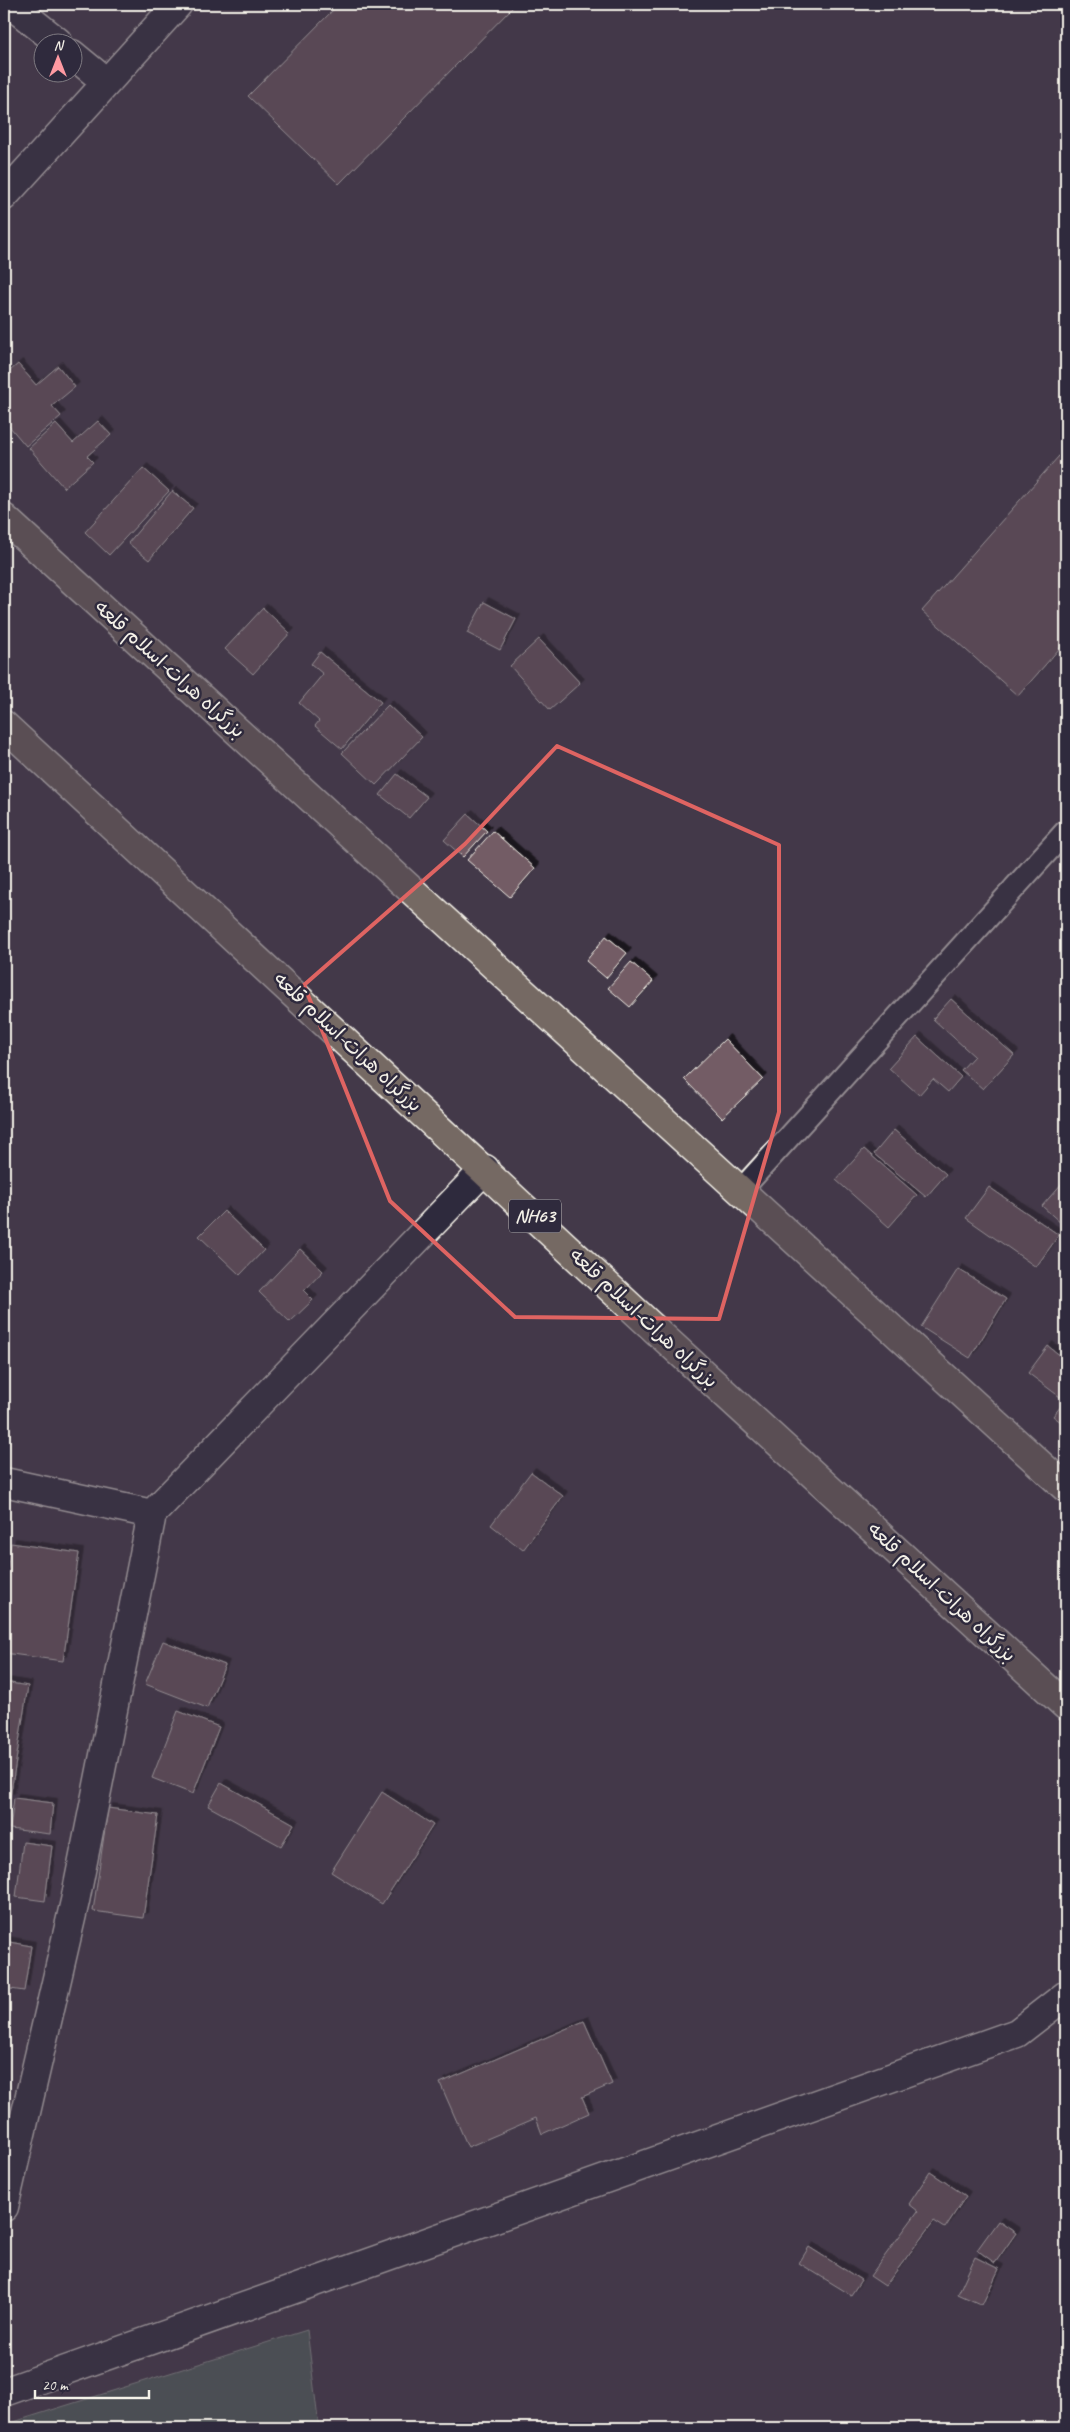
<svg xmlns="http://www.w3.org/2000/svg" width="1070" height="2432" viewBox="0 0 1070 2432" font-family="Caveat,'Playpen Sans Arabic',sans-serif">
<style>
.green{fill:#566962;stroke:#a5ada5}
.building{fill:#735b65;stroke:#f4f1e8;filter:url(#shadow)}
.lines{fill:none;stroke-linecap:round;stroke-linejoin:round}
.service-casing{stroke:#f4f1e8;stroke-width:25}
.minor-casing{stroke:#f4f1e8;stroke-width:31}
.trunk-casing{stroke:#f4f1e8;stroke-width:31}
.service{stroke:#2f2a3d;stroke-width:21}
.minor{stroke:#2f2a3d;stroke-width:28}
.trunk{stroke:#756964;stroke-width:28}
.marked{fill:none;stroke:#df6462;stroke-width:4;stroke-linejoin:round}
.labels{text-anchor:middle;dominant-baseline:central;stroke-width:5;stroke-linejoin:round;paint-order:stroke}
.shield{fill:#2f2a3d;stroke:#b9b5b5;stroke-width:1}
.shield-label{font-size:19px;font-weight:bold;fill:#f4f1e8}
.street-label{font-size:20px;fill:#f4f1e8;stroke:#2f2a3d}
</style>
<defs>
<filter id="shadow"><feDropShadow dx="4.5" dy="-4.5" stdDeviation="0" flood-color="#0009"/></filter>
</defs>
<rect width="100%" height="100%" fill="#433949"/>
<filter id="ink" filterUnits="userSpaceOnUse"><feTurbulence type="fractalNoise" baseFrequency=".02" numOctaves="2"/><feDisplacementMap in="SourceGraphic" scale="10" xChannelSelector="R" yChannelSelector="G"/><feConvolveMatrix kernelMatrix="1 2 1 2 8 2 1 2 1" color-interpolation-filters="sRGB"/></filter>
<g filter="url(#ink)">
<path class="green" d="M307 2330 319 2428H4V2425Z"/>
<path class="building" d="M339 4H516L339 184 248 96Z
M18 364 36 385 58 366 75 387 52 406 61 416 26 446 4 420V376Z
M98 421 111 435 87 456 93 462 64 488 29 448 56 424 73 443Z
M1066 448V641L1018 696 922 611Z
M143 468 169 491 109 555 85 532Z
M172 491 193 508 149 560 128 543Z
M484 602 516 619 500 650 467 633Z
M263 608 290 633 253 674 225 649Z
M539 639 580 683 550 710 510 666Z
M320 652 381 702 342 749 315 726 319 721 299 703 323 674 311 664Z
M388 705 422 737 376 785 342 753Z
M397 774 427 797 409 818 380 795Z
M468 814 487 831 463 857 444 840Z
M493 831 535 868 510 897 467 860Z
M606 936 627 953 606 978 586 961Z
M631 962 653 981 630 1007 608 988Z
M951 999 1014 1055 983 1089 961 1070 974 1056 933 1019Z
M917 1037 961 1077 948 1092 933 1079 919 1095 889 1068Z
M725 1039 763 1079 722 1118 684 1079Z
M894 1130 946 1174 926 1197 874 1154Z
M864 1149 917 1195 889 1227 836 1180Z
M1064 1181 1066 1183V1222L1063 1225 1042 1206Z
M989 1187 1059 1235 1036 1267 966 1218Z
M224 1211 264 1250 240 1275 199 1236Z
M300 1249 323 1271 304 1291 313 1300 290 1322 259 1292Z
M958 1269 1006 1299 970 1358 921 1327Z
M1048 1346 1066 1360V1389L1060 1397 1028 1373Z
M1066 1400V1426L1053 1416Z
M531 1472 563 1496 523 1550 491 1525Z
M11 1543 79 1553 63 1661 4 1653V1595Z
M163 1641 225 1665 207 1708 145 1684Z
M4 1682 28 1686 10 1798 4 1797Z
M178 1711 219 1727 193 1794 152 1778Z
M221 1783 294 1824 281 1846 208 1806Z
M382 1792 433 1825 382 1904 331 1872Z
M14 1798 53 1803 50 1834 10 1829Z
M108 1808 158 1815 143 1918 93 1911Z
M23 1842 52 1846 45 1901 16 1897Z
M4 1941 31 1946 24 1991 4 1988Z
M584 2021 612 2084 582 2097 589 2113 542 2134 536 2118 468 2147 440 2083Z
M930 2172 966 2196 945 2228 934 2221 885 2286 870 2276 918 2211 909 2204Z
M998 2221 1016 2233 995 2263 977 2250Z
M809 2247 861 2280 851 2295 799 2263Z
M975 2257 999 2269 982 2305 958 2294Z"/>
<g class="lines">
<g class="service-casing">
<path id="service" d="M741 1190 1066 831"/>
</g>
<g class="minor-casing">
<path id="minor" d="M17 4 14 7 58 42
M72 54 106 82
M4 196 178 4
M4 1482 152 1514
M4 2207 75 1901 152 1514 485 1169
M4 2392 1017 2033 1066 1995"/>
</g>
<g class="trunk-casing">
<path id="trunk" d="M4 518 1066 1488
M4 725 649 1324 1066 1706"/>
</g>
<use href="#service" class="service"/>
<use href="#minor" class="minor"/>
<use href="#trunk" class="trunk"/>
</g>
</g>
<path d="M0 0H1070V2432H0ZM557 746 779 845V1112L719 1319 515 1317 390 1201 304 985 465 844Z" fill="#433949" fill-opacity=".55" fill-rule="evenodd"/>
<path class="marked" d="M557 746 779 845V1112L719 1319 515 1317 390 1201 304 985 465 844Z"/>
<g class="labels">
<rect class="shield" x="509" y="1199.5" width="52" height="33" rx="4"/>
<g class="shield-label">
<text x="535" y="1216">NH63</text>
</g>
<g class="street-label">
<text transform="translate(170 669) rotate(42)">بزرگراه هرات-اسلام قلعه</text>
<text transform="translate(348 1042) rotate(43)">بزرگراه هرات-اسلام قلعه</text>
<text transform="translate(644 1318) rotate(43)">بزرگراه هرات-اسلام قلعه</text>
<text transform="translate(942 1592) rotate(43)">بزرگراه هرات-اسلام قلعه</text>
</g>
</g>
<rect width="1070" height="2432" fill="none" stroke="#2f2a3d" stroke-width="20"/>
<rect x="10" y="10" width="1050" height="2412" fill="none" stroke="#f4f1e8" stroke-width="2" filter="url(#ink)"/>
<g transform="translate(58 58)"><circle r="24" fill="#2f2a3d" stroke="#7e7a81"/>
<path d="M0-4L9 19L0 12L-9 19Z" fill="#ff9aa2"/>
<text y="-8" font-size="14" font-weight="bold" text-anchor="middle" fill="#f4f1e8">N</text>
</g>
<path d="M35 2390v8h114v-8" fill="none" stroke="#f4f1e8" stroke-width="2.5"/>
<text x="42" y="2390" font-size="15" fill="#f4f1e8" stroke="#2f2a3d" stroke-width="4" paint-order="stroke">20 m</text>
</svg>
